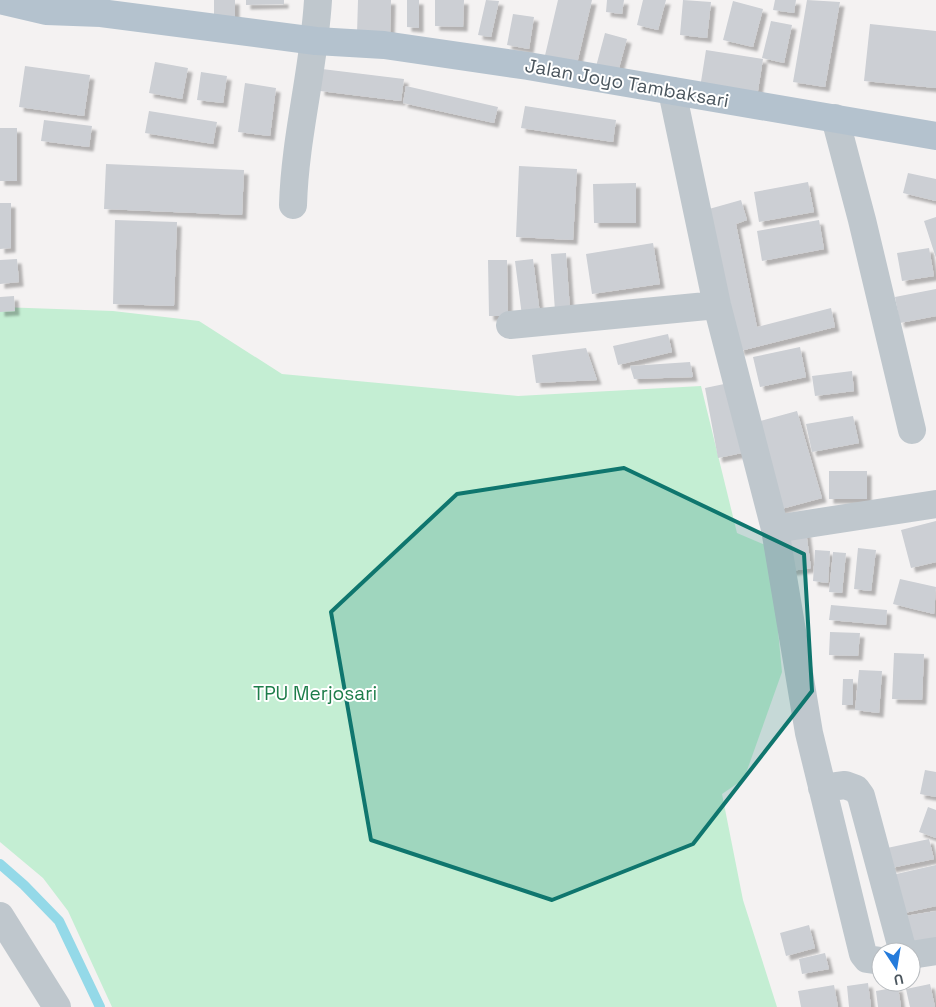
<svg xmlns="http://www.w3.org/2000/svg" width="936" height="1007" viewBox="0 0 936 1007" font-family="'Space Grotesk',sans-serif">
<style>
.green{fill:#c4eed3}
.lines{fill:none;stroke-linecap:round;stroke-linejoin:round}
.stream{stroke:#94d9e8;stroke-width:10}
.building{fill:#cccfd4;filter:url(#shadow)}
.minor{stroke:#bfc7cd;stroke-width:28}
.major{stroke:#b4c2ce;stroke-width:28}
.marked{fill:#0f766e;fill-opacity:0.2;stroke:#0f766e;stroke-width:4;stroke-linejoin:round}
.labels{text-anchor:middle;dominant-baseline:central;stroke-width:4;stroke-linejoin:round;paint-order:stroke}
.street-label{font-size:19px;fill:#4b565e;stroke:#fff}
.park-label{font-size:19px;fill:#1e7d4a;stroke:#fff}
</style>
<defs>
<filter id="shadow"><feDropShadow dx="4.5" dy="4.5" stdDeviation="1" flood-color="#0004"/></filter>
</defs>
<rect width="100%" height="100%" fill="#f4f2f2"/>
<path class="green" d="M0 307 113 311 199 321 282 374 518 396 701 386 737 533 770 547 782 672 744 779 722 794 743 900 777 1007H112L68 911 43 878 0 842Z"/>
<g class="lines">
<path class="stream" d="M0 864 24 885 59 921 100 1007"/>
</g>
<path class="building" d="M214 0H235V23H214Z
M246 0H284V4L246 5Z
M358 0H391L390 35 357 34Z
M407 0H419V28L407 27Z
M435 0H464L463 27 435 26Z
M486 0 499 1 491 37 478 35Z
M558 0H592L575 72 543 64Z
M607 0H624L622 14 606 12Z
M643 0H666L658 30 637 25Z
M683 0 711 2 707 38 680 35Z
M775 0H796L794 13 773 10Z
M807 0 840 2 825 87 793 82Z
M733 1 763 9 753 47 723 40Z
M513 14 534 17 529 49 507 45Z
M771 21 792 25 784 63 762 58Z
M870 24 936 31V88L864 81Z
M605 33 627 39 616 79 594 74Z
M706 50 763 59 757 97 700 88Z
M155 62 188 68 182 99 149 93Z
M25 66 90 75 84 116 19 107Z
M322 69 404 79 401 101 320 91Z
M201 72 227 76 223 103 197 100Z
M245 83 276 88 270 136 238 132Z
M406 86 498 107 494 123 403 103Z
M525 106 616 120 613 142 521 128Z
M149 111 217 122 213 144 145 133Z
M44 120 92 126 89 147 41 141Z
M0 128H17V181H0Z
M106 164 244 170 242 215 104 209Z
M519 166 577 169 573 240 516 237Z
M908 173 936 179V201L903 193Z
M808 182 814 212 759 222 754 192Z
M636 183V223H594L593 184Z
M741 200 747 220 736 224 757 327 831 308 835 327 740 351 709 209Z
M0 203H11V248L0 249Z
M936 217V258L924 221Z
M115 220 177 222 174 306 113 304Z
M819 220 824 249 762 261 757 231Z
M653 243 660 284 592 294 586 254Z
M929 248 934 276 902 281 897 253Z
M566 253 570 310 555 311 551 254Z
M17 259 19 282 0 284V260Z
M533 259 540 314 522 316 515 261Z
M488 260H507L508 316H489Z
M936 289V316L900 323 895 297Z
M14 296 15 311 0 312V297Z
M668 334 672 352 618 365 613 346Z
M800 347 806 377 760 387 753 357Z
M586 348 597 380 536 383 532 355Z
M690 362 693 377 634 379 630 366Z
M852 371 854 391 815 396 812 376Z
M729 383 742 453 718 458 705 388Z
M797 411 822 498 774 511 749 424Z
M853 416 859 443 812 452 806 424Z
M829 471H867V499H829Z
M936 521V562L911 568 901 530Z
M806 531 811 568 785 572 780 535Z
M858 548 876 550 871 591 854 589Z
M815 550 830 551 828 583 813 581Z
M833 552 846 553 842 593 829 592Z
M900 579 936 587 934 614 893 604Z
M831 605 887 610 886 625 829 620Z
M830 632 860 633 858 656 829 655Z
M894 653 924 654 922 700 892 699Z
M859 670 882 671 879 713 855 710Z
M843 679H853V705H842Z
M925 770 936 772V797L920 794Z
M928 807 936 810V838L919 832Z
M929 839 934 859 891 868 887 848Z
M936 865V906L900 914 892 875Z
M936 911V941L910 946 905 916Z
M809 925 815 948 786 956 780 933Z
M825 953 829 969 802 974 799 959Z
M868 983 871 1007H849L847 986Z
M930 984 935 1007H910L906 989Z
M834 985 838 1007H801L798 991Z
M898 987 901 1007H878L876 991Z"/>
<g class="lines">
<path class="minor" d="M672 91 717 305 775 529 809 733 863 954 867 959 881 961
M835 118 862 220 912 430
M293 205C295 136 314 69 318 0
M510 325 717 305
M775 529 936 504
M822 788 845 785 856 789 861 796 903 952
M0 916 57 1007
M911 955 936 951"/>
<path class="major" d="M0 0 46 11 101 13 316 41 384 45 528 66 936 136"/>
</g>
<path class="marked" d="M624 468 804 554 812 691 693 844 552 900 371 840 331 612 457 494Z"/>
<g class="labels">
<g class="street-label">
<text transform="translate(627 83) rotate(10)">Jalan Joyo Tambaksari</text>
</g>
<g class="park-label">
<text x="315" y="693">TPU Merjosari</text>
</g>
</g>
<g transform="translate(896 967) rotate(168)"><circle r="24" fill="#ffffff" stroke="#b7bbbf"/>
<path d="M0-4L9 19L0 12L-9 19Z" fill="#257bdb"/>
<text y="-8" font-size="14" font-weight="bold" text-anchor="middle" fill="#4b565e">U</text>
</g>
</svg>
